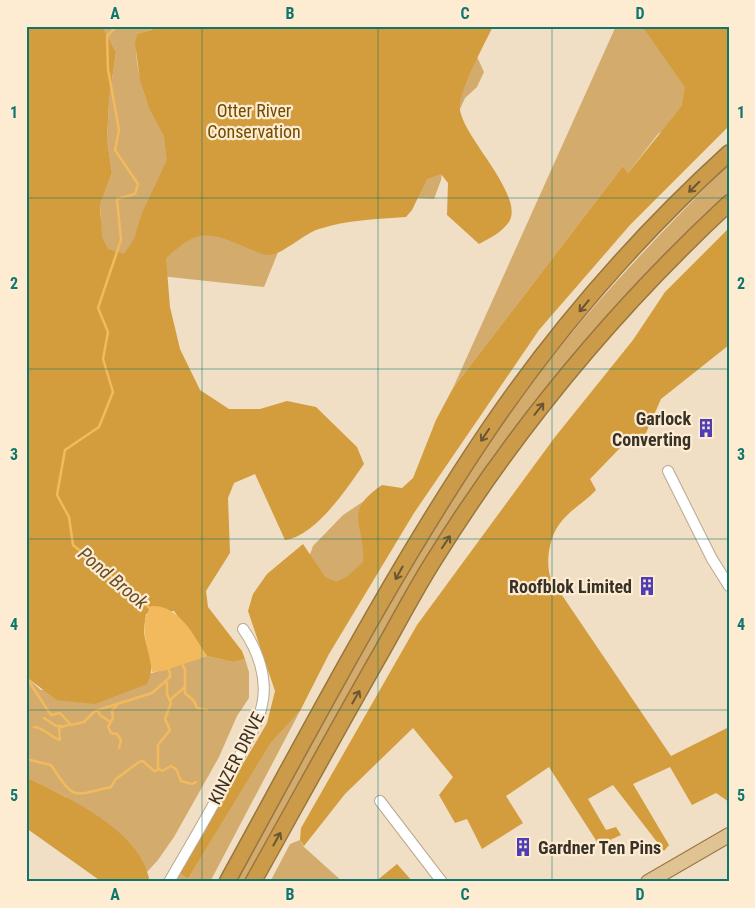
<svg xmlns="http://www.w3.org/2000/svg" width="755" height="908" viewBox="0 0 755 908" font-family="'Roboto Condensed',sans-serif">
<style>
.green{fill:#d3ab6d}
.forest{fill:#d39c3d}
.water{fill:#f2ba5d}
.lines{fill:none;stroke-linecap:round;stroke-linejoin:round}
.stream{stroke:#f2ba5d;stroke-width:2.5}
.minor-casing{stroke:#b8a890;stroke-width:12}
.major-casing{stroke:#98763e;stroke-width:16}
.highway-casing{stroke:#98763e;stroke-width:18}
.minor{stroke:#fff;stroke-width:10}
.major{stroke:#e0c392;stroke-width:14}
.highway{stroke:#cb9b4a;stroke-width:15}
.oneway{stroke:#6b5633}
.grid{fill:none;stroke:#0f766e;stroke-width:1;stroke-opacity:0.55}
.labels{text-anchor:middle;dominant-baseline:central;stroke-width:4.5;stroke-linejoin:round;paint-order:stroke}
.park-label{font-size:18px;fill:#704c00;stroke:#fdecd2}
.poi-label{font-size:18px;font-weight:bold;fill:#383127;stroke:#fdecd2;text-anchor:end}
.street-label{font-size:18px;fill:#383127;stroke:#fdecd2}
.water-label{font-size:19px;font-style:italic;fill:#674f29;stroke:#fdecd2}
.neatline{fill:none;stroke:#0f766e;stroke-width:2}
.grid-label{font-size:16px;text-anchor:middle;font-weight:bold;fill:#0f766e}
</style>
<rect width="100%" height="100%" fill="#f0dfc5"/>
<path class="green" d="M102 26H162L137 34C133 57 141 83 148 106L463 26 484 72 477 87 465 98 445 142 441 180 434 199 418 198 386 172 287 230 264 287 76 267 101 217 100 205 112 173 107 140 109 101 116 52Z
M616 26H729V87L658 134 628 173 623 166 453 388Z
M729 164V194L653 268 406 595 299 781 244 882H233C284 789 336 697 389 606 432 532 475 459 526 391 587 309 657 236 729 164Z
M364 501 363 511 373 545 348 588 299 585 313 546 343 515Z
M207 656 233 662 245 659 249 672V698L237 716 219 757 174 837 158 860 147 872 137 854 66 797 26 777V677L41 690 152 673Z
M300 711 210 882H174L179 873 188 879 271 741Z
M300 840 304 847 343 882H270L290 844Z"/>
<path class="forest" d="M26 26H102L116 52 109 101 107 140 112 173 100 205 102 237 108 249 124 254 134 239 142 213 167 160 164 136 148 106 140 80 135 43 137 34 163 26H493C485 44 457 92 460 110 464 138 525 196 509 222 501 233 490 238 479 244L447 215 448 183 441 174 427 179 412 210 406 217C376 219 347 220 319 229 303 234 282 255 269 255 261 255 251 249 243 246 205 230 197 230 166 258L170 307 180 349 200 390 229 409H260L287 401 316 407 357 447 364 464C347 488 316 536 285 540L255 474 234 483 228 498 230 553 206 591 208 607 242 651 245 659 233 662 207 656 174 611 146 614C145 622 143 631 145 638 149 657 156 664 147 684L95 704 57 700 26 677Z
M642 26H729V126L630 225 539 330 414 513 329 654 300 711 271 742 188 879 179 873 267 723 275 691 248 611 253 594 267 574 303 544 325 577 336 582 348 576 363 562C366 524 341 513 382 485L402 488 413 478 436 420 453 388 623 166 628 173 682 106 685 87Z
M729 228V345L661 399 646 433 622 446 590 479 596 490C585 502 570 510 561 522 549 536 545 563 551 579L671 756 729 727V802L716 793 692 805 670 767 633 784 669 845 664 851 613 785 588 799 606 830 616 827 621 835 599 845 549 767 506 796 523 823 482 849 467 819 455 823 439 795 453 777 413 728 345 794 304 846 300 840 301 828 417 625 555 437 633 340 665 292Z
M26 777C68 798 138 829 149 878L147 882H102L26 828Z
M397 864 413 882H375Z"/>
<path class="water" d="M151 606C180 605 193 635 207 656L163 671 152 672C150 649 137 627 151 606Z"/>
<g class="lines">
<path class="stream" d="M123 26 116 27 107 36 108 69 119 130 115 150 138 184 135 194 117 199 121 240 98 308 108 332 103 359 113 392 99 427 65 450 57 495 69 517 73 545 152 610
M181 661 185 670V693L194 701 197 708 207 710
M26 677 51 715 60 713 71 725 84 722 95 711 152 693 170 677V672L166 666
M171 699 185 687
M117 705 112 711 113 718 108 727 111 733 117 734 121 740 119 748
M98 711 100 715 109 721
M44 718 56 726H62
M34 727C42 726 51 738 60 740L59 728 68 725
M26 759 51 765C75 801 72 796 111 787L116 779 139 762 143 761 154 771 158 770V745L170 730 165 719 171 703 167 694V683
M158 768 162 771 171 766 176 769 181 781 192 784 196 782"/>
<g class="minor-casing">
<path id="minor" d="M668 471 712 559 729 586
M380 801 442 882
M169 882C192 842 216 802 237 761 246 743 258 725 262 705 268 679 258 650 243 629"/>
</g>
<g class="major-casing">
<path id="major" d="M648 882 729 835"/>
</g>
<g class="highway-casing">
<path id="highway" d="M227 882C311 729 391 574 489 429 557 329 639 235 729 153
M253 882C296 805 338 728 382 651 399 621 415 590 434 560 516 428 615 309 729 203"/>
</g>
<use href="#minor" class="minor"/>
<use href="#major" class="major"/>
<use href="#highway" class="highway"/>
</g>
<defs><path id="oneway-shaft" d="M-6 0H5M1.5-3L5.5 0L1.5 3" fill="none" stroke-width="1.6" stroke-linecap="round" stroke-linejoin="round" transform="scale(1.25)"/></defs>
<g class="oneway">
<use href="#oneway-shaft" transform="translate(694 187) rotate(135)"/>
<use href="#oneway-shaft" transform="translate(584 306) rotate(130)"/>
<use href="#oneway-shaft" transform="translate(539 409) rotate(-52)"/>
<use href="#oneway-shaft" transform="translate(485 435) rotate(124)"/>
<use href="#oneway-shaft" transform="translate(446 542) rotate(-56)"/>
<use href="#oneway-shaft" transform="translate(399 573) rotate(119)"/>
<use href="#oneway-shaft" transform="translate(356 697) rotate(-60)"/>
<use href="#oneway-shaft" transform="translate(277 839) rotate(-61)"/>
</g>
<path class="grid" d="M202 26V882M378 26V882M552 26V882M26 198H729M26 369H729M26 539H729M26 710H729"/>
<defs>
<g id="building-bare" transform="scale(1.5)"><path d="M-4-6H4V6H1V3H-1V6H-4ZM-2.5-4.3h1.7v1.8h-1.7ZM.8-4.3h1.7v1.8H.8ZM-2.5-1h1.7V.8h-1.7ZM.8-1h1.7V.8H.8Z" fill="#4f3db4" stroke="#fdecd2" stroke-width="2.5" paint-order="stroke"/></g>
</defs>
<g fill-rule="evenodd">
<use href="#building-bare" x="706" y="428"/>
<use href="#building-bare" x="647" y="586"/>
<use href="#building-bare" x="523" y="847"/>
</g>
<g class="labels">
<g class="park-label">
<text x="254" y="110">Otter River<tspan x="254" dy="21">Conservation</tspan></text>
</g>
<g class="poi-label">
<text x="691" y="418">Garlock<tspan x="691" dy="21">Converting</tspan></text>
<text x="632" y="586">Roofblok Limited</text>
<text x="538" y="847" text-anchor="start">Gardner Ten Pins</text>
</g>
<g class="street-label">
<text transform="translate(236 758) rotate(-63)">KINZER DRIVE</text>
</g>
<g class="water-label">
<text transform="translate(113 578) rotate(40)">Pond Brook</text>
</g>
</g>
<rect width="755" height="908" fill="none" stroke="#fdecd2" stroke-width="55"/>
<rect x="28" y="28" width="700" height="852" class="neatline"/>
<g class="grid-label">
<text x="115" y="19">A</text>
<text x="290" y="19">B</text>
<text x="465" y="19">C</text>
<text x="640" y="19">D</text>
<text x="14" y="118">1</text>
<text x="741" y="118">1</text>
<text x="14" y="289">2</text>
<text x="741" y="289">2</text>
<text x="14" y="460">3</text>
<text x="741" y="460">3</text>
<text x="14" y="630">4</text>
<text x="741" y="630">4</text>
<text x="14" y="801">5</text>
<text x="741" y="801">5</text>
<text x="115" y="900">A</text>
<text x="290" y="900">B</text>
<text x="465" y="900">C</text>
<text x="640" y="900">D</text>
</g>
</svg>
